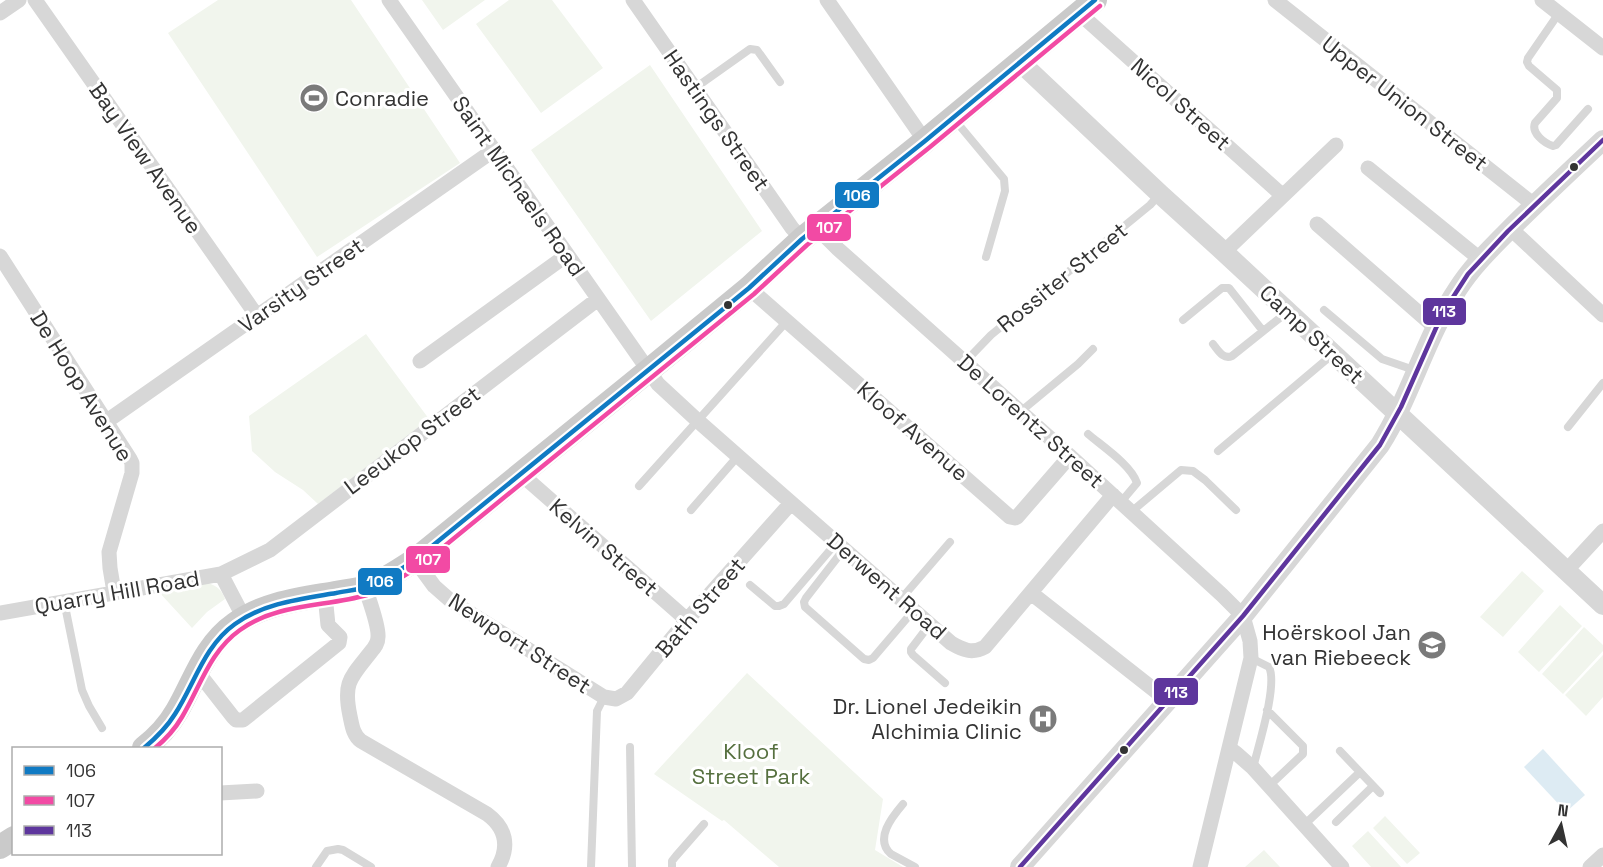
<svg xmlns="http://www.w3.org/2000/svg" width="1603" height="867" viewBox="0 0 1603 867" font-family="'Space Grotesk',sans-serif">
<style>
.green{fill:#f1f5ed}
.water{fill:#ddebf3}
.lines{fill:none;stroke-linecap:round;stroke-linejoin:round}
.service{stroke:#d7d7d7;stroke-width:8}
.minor{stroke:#d7d7d7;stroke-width:15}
.tertiary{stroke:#d7d7d7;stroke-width:20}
.primary{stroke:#cacaca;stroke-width:24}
.bus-1-casing{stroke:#fff;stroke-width:9}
.bus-2-casing{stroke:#fff;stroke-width:9}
.bus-3-casing{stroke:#fff;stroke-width:9}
.bus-1{stroke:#107ac3;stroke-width:4.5}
.bus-2{stroke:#f24aa4;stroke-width:4.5}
.bus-3{stroke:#5e369d;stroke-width:4.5}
.bus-dot{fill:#333;stroke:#fff;stroke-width:2}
.labels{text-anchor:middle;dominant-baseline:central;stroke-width:6;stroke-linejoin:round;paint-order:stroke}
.poi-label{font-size:22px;fill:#333;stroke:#fff;text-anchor:end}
.street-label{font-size:22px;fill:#333;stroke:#fff}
.park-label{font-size:22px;fill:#56703f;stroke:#fff}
.line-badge{stroke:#fff;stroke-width:2}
.badge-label{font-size:16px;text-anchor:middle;font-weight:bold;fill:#fff}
</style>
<rect width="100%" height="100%" fill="#fff"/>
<path class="green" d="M218 0H351L460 163 317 257 168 33Z
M422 0H485L443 30Z
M509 0H552L603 68 541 113 476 24Z
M650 65 762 231 651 321 531 150Z
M366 334 429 419 318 504 303 490 275 472 252 451 249 416Z
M1522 571 1544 591 1503 637 1480 617Z
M208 583C217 586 222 590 225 599L207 612 192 628 158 591Z
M1560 605 1582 626 1539 672 1518 652Z
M1584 627 1603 645V651L1563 694 1542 674Z
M1603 655V697L1586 716 1565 695Z
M747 673 883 799 875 850 903 867H779L724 820 722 821 654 774Z
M1385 816 1420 853 1407 864 1373 828Z
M1368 831 1401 867H1371L1352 846Z
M1264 850 1280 867H1245Z"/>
<path class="water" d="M1543 749 1585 795 1566 812 1524 767Z"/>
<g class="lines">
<path class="service" d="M1559 13 1528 58 1527 62 1529 66 1557 90V98L1535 123C1531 133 1544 143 1553 146L1556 145 1588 109
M695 88 750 49 757 50 780 82
M954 119 1004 179 1005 191 986 257
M1324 310 1382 359 1417 371
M1183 320 1222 288H1229L1263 331
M1213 344C1218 350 1223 360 1232 356L1286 313
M965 362 991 335 1150 205 1159 195
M1020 412 1078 364 1093 349
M1568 427 1603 383
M1088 434C1102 446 1131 465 1137 483L1121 502
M1218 451 1333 354
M639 486 787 321
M691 510 738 456
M1131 512 1181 470 1193 471 1205 480 1236 510
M844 549 806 598 804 602 805 607 864 659 869 660 873 658 914 610
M750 585 775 606H779L784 604 837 542
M901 599 950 542
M64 601 82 690 89 706 102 728
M930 624 911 649V652L913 655 945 683
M1251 658 1269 667C1278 685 1258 747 1253 768
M1267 710 1303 746V754L1269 786
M630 747 632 867
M1340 751 1380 793
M903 804C892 817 874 839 891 854L915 867
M1336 822 1373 786
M1304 825 1360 772
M316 867 327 851 338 849 343 850 371 867
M591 867 597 711 604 697
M672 867V861L676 856 704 824"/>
<path class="minor" d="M35 0 257 316
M389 0 658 384 698 421 951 643C963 650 972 654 985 647L1113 495
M633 0 792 228 802 239
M827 0 925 141
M1275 0 1534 205
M1542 0 1603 48
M0 13 19 0
M1079 13 1282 195
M1368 168 1480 259
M1317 224 1436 328
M817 228 838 249 1070 456 1222 595 1243 616 1250 641 1251 658 1200 867
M1510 228 1603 315
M1224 252 1336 145
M0 256 130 459 132 463V473L109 552 110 568 114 592
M749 288 1010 517 1015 518 1017 517 1070 456
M420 361 567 255
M107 421 494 150
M521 474 687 620
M415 560 434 586 451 601 604 697 616 699 627 693 687 620 791 503
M1566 571 1603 531
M221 574 270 550 598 299
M365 587C369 600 379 625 378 637 378 644 374 648 370 653 350 678 343 683 350 716 352 725 353 735 361 741L487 814C506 828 510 846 498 867
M1031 593 1167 700
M0 613 221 574 244 618
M197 671 233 717 236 720H243L339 643 340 637 328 625 325 595
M1229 748 1236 753 1253 768 1342 867
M220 793 257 791
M1590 867 1603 855"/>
<path class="tertiary" d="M1020 62 1160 194 1224 252 1603 605
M1020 867 1243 616 1380 445C1411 396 1425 338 1457 290 1471 268 1489 250 1508 231 1539 200 1571 170 1603 140"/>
<path class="primary" d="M144 748C157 738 169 725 177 711 195 680 204 646 235 624 264 603 301 599 335 593 346 591 356 590 367 587 384 581 399 570 415 560L648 371 749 288 802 239 925 141 1095 0
M0 847 14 838"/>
<g class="bus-1-casing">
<path id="bus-1" d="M144 748C156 738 167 727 175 714 195 683 204 646 235 624 264 603 301 599 336 593 346 591 357 590 367 587 384 581 400 570 415 560L749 288 802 239 925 141 1095 0"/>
</g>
<g class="bus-2-casing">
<path id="bus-2" d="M155 748C166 739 175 729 182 717 200 687 210 651 240 630 277 603 325 607 367 595 386 589 403 576 420 566L754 294 807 245 930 147 1100 6"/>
</g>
<g class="bus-3-casing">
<path id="bus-3" d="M1020 867 1243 616 1380 445 1401 407 1436 328 1446 308 1468 274 1508 231 1603 140"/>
</g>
<use href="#bus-1" class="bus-1"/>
<use href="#bus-2" class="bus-2"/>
<use href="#bus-3" class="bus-3"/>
</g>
<defs>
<g id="stadium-disc" transform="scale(1.5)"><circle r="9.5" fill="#7a7a7a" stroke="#fff"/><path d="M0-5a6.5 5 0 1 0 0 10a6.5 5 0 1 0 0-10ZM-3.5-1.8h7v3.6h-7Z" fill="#fff"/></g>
<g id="school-disc" transform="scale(1.5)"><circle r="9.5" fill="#7a7a7a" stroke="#fff"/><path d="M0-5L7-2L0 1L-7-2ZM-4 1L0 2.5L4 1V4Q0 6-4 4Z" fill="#fff"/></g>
<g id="hospital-disc" transform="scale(1.5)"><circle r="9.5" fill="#7a7a7a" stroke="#fff"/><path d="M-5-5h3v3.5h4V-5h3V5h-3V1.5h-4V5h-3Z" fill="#fff"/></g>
</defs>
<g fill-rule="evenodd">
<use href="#stadium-disc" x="314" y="98"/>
<use href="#school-disc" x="1432" y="645"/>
<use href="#hospital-disc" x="1043" y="719"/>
</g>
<g class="bus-dot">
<circle cx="1574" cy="167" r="5"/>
<circle cx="728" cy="305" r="5"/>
<circle cx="1124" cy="750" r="5"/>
</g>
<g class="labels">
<g class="poi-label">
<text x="335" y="98" text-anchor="start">Conradie</text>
<text x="1411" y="632">Hoërskool Jan<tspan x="1411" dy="25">van Riebeeck</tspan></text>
<text x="1022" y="706">Dr. Lionel Jedeikin<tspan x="1022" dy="25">Alchimia Clinic</tspan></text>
</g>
<g class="street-label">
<text transform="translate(1405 103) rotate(38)">Upper Union Street</text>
<text transform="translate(1181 104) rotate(42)">Nicol Street</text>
<text transform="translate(717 120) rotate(55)">Hastings Street</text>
<text transform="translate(146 158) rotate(55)">Bay View Avenue</text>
<text transform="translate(519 186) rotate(55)">Saint Michaels Road</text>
<text transform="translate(1062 277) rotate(-39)">Rossiter Street</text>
<text transform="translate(301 285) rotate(-35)">Varsity Street</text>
<text transform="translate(1312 334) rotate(43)">Camp Street</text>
<text transform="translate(82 386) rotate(58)">De Hoop Avenue</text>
<text transform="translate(1031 421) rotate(42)">De Lorentz Street</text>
<text transform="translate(913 431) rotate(41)">Kloof Avenue</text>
<text transform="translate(412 440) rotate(-37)">Leeukop Street</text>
<text transform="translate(604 547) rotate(41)">Kelvin Street</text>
<text transform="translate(887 586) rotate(41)">Derwent Road</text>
<text transform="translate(117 592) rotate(-10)">Quarry Hill Road</text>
<text transform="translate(700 607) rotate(-49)">Bath Street</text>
<text transform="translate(520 643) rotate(33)">Newport Street</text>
</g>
<g class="park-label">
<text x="751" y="751">Kloof<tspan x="751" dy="25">Street Park</tspan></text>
</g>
</g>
<g class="line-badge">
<rect x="834" y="181" width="46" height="28" rx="6" fill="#107ac3"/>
<rect x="806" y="213" width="46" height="29" rx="6" fill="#f24aa4"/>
<rect x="1422" y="297" width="45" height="29" rx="6" fill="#5e369d"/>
<rect x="405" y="545" width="46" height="29" rx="6" fill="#f24aa4"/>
<rect x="357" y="567" width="46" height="29" rx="6" fill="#107ac3"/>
<rect x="1153" y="677" width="46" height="29" rx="6" fill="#5e369d"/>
</g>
<g class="badge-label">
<text x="857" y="201">106</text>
<text x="829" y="233">107</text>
<text x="1444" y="317">113</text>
<text x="428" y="565">107</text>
<text x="380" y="587">106</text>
<text x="1176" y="698">113</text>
</g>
<rect x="12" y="747" width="210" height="108" fill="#ffffff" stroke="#adadad" stroke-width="1.5"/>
<rect x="24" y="766" width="30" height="9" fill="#107ac3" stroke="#adadad" stroke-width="1.5"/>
<text x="66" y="777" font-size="18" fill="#333333">106</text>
<rect x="24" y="796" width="30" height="9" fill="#f24aa4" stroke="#adadad" stroke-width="1.5"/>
<text x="66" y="807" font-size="18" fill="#333333">107</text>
<rect x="24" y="826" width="30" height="9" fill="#5e369d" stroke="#adadad" stroke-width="1.5"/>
<text x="66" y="837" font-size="18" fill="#333333">113</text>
<g transform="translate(1561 825) rotate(8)" stroke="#ffffff" stroke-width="4.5" paint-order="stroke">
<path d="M0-4.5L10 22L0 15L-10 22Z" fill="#333333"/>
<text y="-9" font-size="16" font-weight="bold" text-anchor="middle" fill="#333333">N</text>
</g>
</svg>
